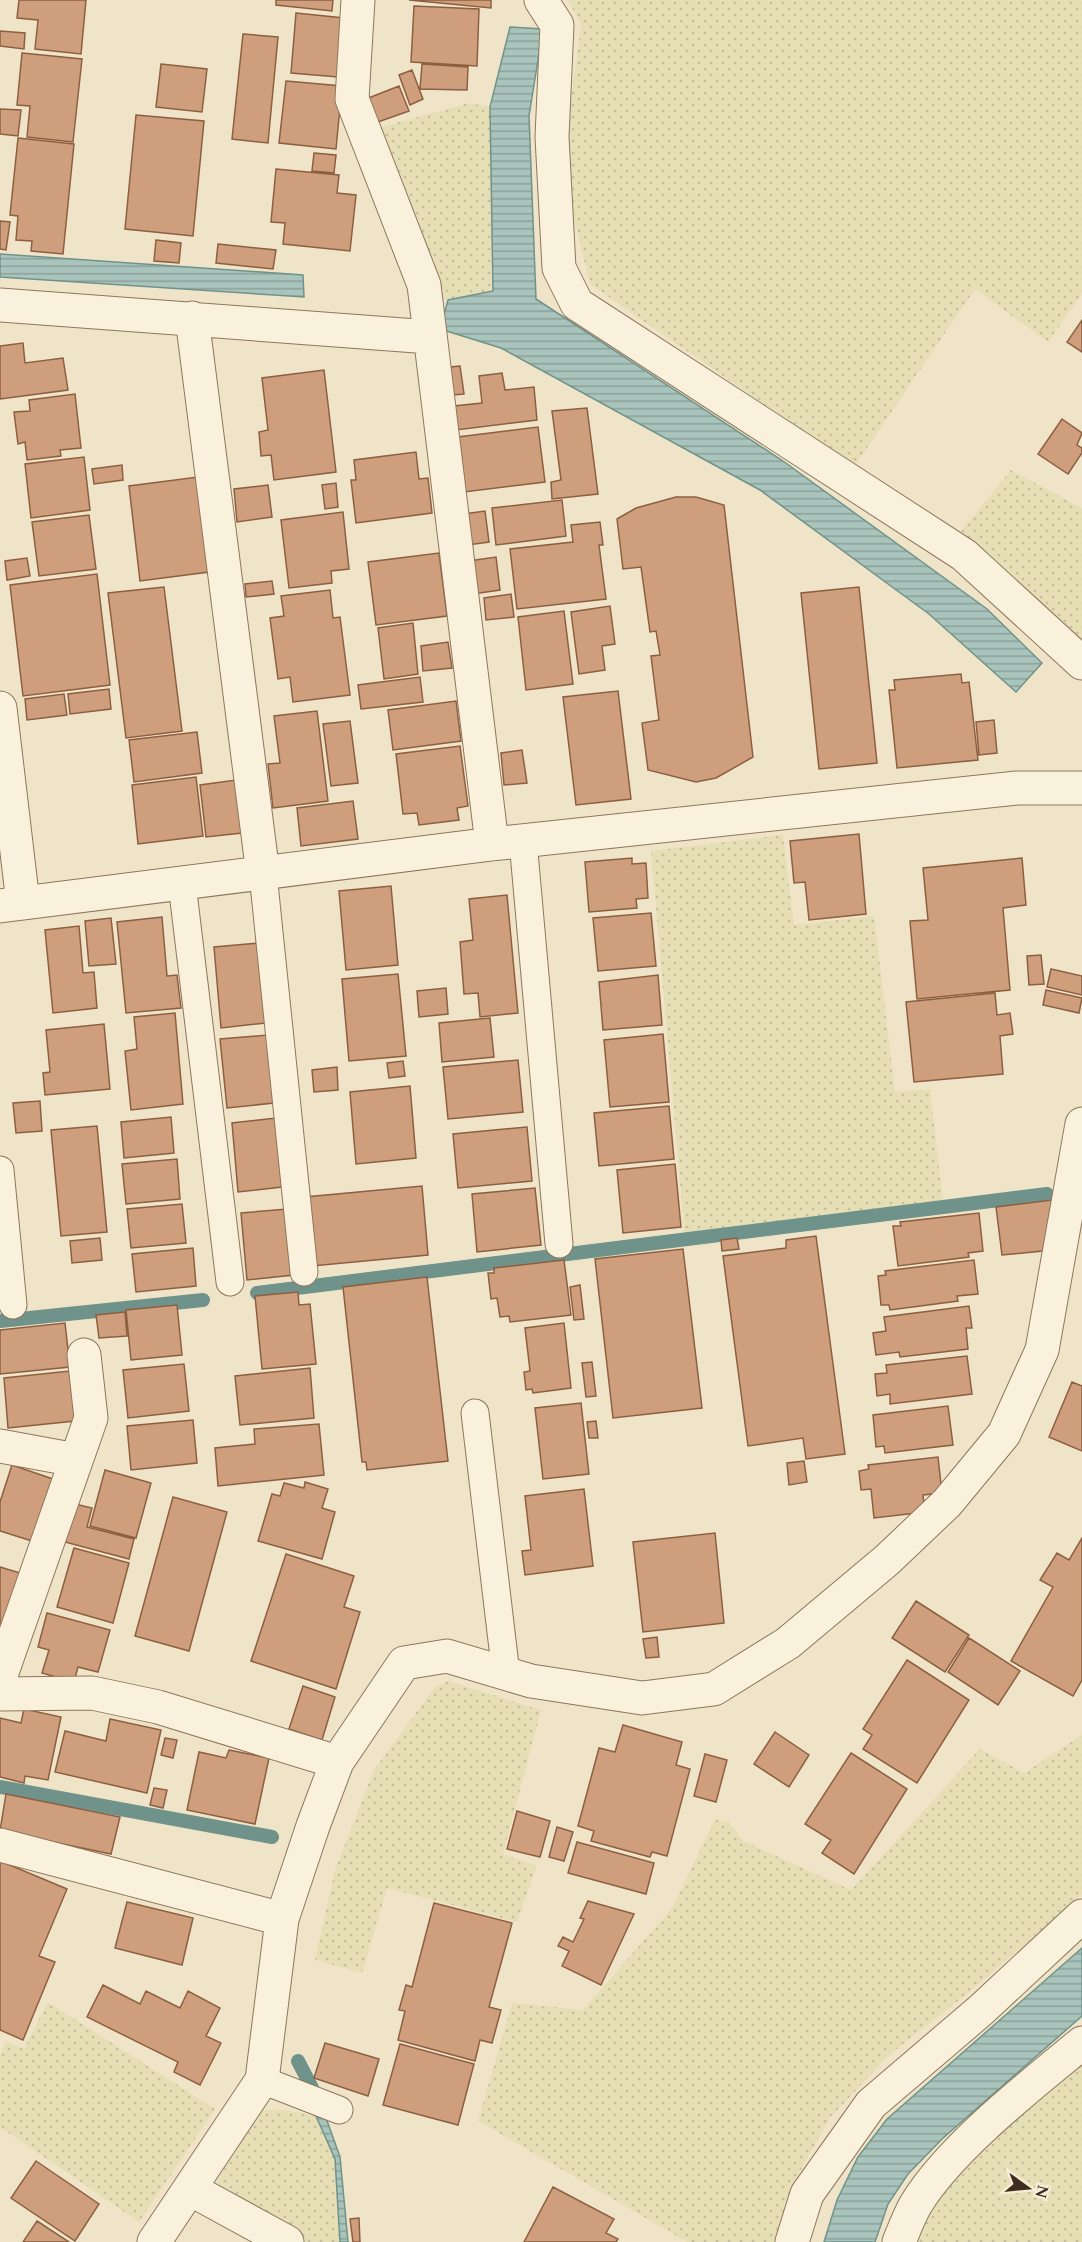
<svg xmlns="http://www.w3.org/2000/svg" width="1082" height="2242" viewBox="0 0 1082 2242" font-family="Spectral,serif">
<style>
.farmland{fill:url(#farmland-dots)}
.water{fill:url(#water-rules);stroke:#6f938a;stroke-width:1.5}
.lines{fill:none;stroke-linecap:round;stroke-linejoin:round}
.stream{stroke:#6f938a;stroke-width:14}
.building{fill:#cf9f7d;stroke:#8d5f41;stroke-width:1.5}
.service-casing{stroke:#8d765c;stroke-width:29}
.minor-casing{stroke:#8d765c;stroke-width:35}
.service{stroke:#faf1dc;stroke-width:27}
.minor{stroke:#faf1dc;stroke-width:33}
</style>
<defs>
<pattern id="farmland-dots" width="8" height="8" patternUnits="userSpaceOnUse" patternTransform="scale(1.5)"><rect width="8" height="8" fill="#e6deb5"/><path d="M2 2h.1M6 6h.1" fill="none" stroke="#c6bf9b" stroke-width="1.8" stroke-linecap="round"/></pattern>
<pattern id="water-rules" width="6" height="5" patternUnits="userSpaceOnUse" patternTransform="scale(1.5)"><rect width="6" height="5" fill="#a9c4bc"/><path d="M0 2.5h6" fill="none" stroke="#8ba098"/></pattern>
</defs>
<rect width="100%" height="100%" fill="#f0e4c8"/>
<path class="farmland" d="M568 0H1082V294L1048 342 975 289 854 467 590 284 571 207 568 123 581 25Z
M469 103 490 107 493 292 448 300 435 296 374 129Z
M1011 470 1082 508V639L1073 638 957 536Z
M783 835 794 925 874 916 895 1092 930 1089 943 1201 685 1238 651 851Z
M448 1681 541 1710 503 1854 537 1866 517 1922 387 1888 362 1973 315 1960 335 1870 374 1770 435 1687Z
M1082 1735V1895L967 1994 888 2056 830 2118 793 2184 774 2242H687L478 2121 512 2003 583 2010 672 1908 715 1820 729 1822 743 1841 851 1890 980 1749 1024 1773Z
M48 2002 215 2109 139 2222 0 2127V2056L6 2041 24 2049Z
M1082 2057V2242H910L963 2162Z
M261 2110H285L316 2116 335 2159 340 2242H303L213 2195 217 2181Z"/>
<path class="water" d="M510 27 543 29 529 116 536 299 783 461 987 609 1042 663 1016 692 929 614 760 490 501 348 440 329 448 300 493 291 490 107Z
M0 254 303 275 304 297 0 277Z
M1082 1948V2016L942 2139 908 2174 888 2204 875 2242H824L837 2200 858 2157 887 2119Z
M316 2116 326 2118 340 2157 348 2242H340L335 2159Z"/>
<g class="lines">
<path class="stream" d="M257 1293 1047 1194
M0 1321 203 1300
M0 1787 272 1837
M298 2061 312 2088"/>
</g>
<path class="building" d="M19 0H86L81 54 35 49 38 20 17 18Z
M276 0H333L332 11 276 5Z
M409 0H491V8Z
M414 6 479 9 477 66 411 62Z
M296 13 344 18 338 77 291 73Z
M0 31 25 33 24 49 0 46Z
M243 34 278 37 268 143 232 139Z
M22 53 82 59 73 142 27 137 30 106 17 105Z
M161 64 207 69 202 112 156 107Z
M422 64 468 67 467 90 420 89Z
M412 70 423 99 410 105 399 75Z
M286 81 342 86 336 149 279 143Z
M399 86 409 111 375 123 366 99Z
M0 109 21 110 18 136 0 134Z
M136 115 204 121 193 236 125 229Z
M18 138 74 144 63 254 31 251 32 241 16 240 18 216 10 215Z
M314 153 336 155 334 173 312 171Z
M276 169 339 175 337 193 356 195 350 251 283 244 285 223 271 222Z
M0 221 10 222 6 250 0 249Z
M156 240 181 243 179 263 154 261Z
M218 244 276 250 273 269 216 263Z
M1082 320V352L1067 342Z
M23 343 25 363 63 358 68 390 0 399V346Z
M460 366 464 394 453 395 450 367Z
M324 370 336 472 274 480 271 455 261 456 259 432 268 430 262 378Z
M502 373 505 390 534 387 537 420 456 430 454 406 482 403 479 376Z
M75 394 81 448 60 450 61 456 27 460 25 442 18 444 14 412 30 411 29 400Z
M587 408 598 494 552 499 551 482 561 480 552 411Z
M1062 419 1082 433 1077 445 1082 448V453L1068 474 1038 454Z
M538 427 545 482 464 492 458 437Z
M416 452 419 479 428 478 432 513 356 523 351 480H356L354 460Z
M84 457 90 510 31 518 25 464Z
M122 465 123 480 94 484 92 469Z
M198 477 209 572 140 581 129 486Z
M336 483 338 507 325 509 322 485Z
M268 485 272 517 237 522 234 489Z
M676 497H696L724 505 753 757 716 778 696 782 648 770 642 723 659 720 651 656 660 655 656 631 650 632 641 567 623 569 617 519 636 508Z
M562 500 566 536 496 545 492 508Z
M485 511 489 542 468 545 464 514Z
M343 512 349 569 331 571 332 583 289 588 281 520Z
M89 515 96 569 39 576 32 522Z
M600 522 603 545H599L606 599 517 609 510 549 573 542 571 525Z
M439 553 447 616 376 625 368 562Z
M496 557 500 590 473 594 469 561Z
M27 558 30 576 7 580 5 561Z
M97 574 110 685 23 696 10 585Z
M272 581 274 594 246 597 245 584Z
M164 587 182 731 126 738 108 593Z
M859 587 877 763 819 769 801 593Z
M330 590 333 618 340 617 350 695 293 702 290 677 278 679 270 618 284 616 281 596Z
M511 594 514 617 486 620 484 598Z
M610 606 615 644 602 646 605 670 579 674 571 612Z
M564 611 573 684 526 690 518 617Z
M413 623 418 674 384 679 378 628Z
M448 642 452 668 423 671 421 646Z
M961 674 962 683 969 682 978 760 897 768 889 690H895L894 680Z
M420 677 423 702 361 709 358 685Z
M109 689 111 709 70 714 68 694Z
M618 691 631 799 576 805 563 697Z
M64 694 67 715 27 720 25 699Z
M456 701 461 741 393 750 388 710Z
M317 711 328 801 273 808 268 764 280 763 274 716Z
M994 720 997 753 979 755 976 722Z
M350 721 358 783 331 786 323 724Z
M197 732 202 773 134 782 129 740Z
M460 746 468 806 457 808 459 820 419 825 417 813 403 814 396 754Z
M522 750 527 783 504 785 501 753Z
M196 777 203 836 138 844 132 785Z
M236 780 242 833 206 837 200 785Z
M353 801 358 839 301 846 297 808Z
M859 834 866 914 809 920 805 882 794 883 790 841Z
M632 858V864L646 863 648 898 636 899 637 908 589 912 585 862Z
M1022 858 1026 905 1003 908 1010 990 917 999 910 921 928 920 923 868Z
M391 886 398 965 346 970 339 891Z
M507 895 518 1013 480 1017 478 993 464 994 460 942 473 940 469 899Z
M651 913 656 966 598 971 593 918Z
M162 917 167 976 177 975 181 1008 126 1013 117 922Z
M111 918 116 964 89 966 85 921Z
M79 926 83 973 94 972 97 1008 53 1013 45 930Z
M258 943 266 1023 221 1028 214 947Z
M1041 955 1044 984 1029 985 1027 956Z
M1051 969 1082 976V995L1047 987Z
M398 974 406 1056 349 1061 342 979Z
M658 975 662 1025 603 1030 599 982Z
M446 988 448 1014 419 1017 417 991Z
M1046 990 1082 998 1079 1013 1043 1005Z
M995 993 997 1015 1010 1013 1013 1034 1000 1036 1003 1074 914 1082 906 1002Z
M175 1013 183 1104 131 1110 125 1051 137 1049 134 1017Z
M490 1018 494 1057 442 1062 439 1023Z
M104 1024 110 1089 45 1095 43 1073 50 1072 46 1030Z
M663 1034 669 1102 610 1107 604 1040Z
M268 1035 274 1103 227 1108 220 1039Z
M518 1060 523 1112 448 1119 443 1067Z
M403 1061 405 1076 389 1078 387 1063Z
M337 1067 338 1090 314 1092 312 1070Z
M410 1086 416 1158 356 1164 350 1092Z
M40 1101 42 1131 16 1133 13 1103Z
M669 1106 674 1159 599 1166 594 1113Z
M171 1117 174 1153 124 1158 121 1122Z
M276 1118 282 1187 238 1192 232 1123Z
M97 1126 107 1232 61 1236 51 1130Z
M527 1127 532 1181 458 1188 453 1134Z
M177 1159 180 1199 126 1204 122 1164Z
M675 1164 681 1227 623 1233 617 1170Z
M422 1186 428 1255 312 1266 305 1197Z
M535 1188 541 1245 477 1252 472 1194Z
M1052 1200 1043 1251 1002 1255 996 1207Z
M182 1204 186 1243 131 1248 127 1209Z
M287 1209 294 1275 247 1280 241 1213Z
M979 1213 983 1251 968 1253 969 1257 898 1266 893 1226H901L900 1222Z
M816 1236 845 1454 806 1459 803 1438 748 1446 723 1256 786 1248V1240Z
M100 1238 102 1260 72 1263 70 1241Z
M737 1238 739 1249 722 1251 721 1240Z
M193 1248 196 1286 136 1292 132 1254Z
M683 1249 702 1408 613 1418 595 1259Z
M564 1260 571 1315 510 1322 509 1316 500 1317 497 1298 491 1299 488 1273H494V1268Z
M974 1260 978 1294 957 1296 958 1301 890 1310 889 1305H881L878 1276 886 1275 885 1271Z
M427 1277 448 1461 367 1470 366 1462H362L343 1287Z
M580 1285 584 1319 574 1320 570 1287Z
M298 1292 299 1305 310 1304 316 1364 262 1369 255 1296Z
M177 1305 182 1355 131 1360 126 1310Z
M969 1306 972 1328H966L968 1349 900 1357 899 1352 876 1355 873 1333 886 1331 884 1317Z
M125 1312 127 1336 99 1338 96 1315Z
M65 1323 70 1367 0 1374V1330Z
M564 1323 571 1388 533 1393 532 1389 526 1390 524 1372 530 1371 525 1328Z
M967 1356 972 1394 890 1404V1394L877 1396 875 1374 887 1373 886 1365Z
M592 1362 596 1396 586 1397 582 1363Z
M184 1364 189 1411 128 1418 123 1370Z
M310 1368 314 1418 240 1425 235 1376Z
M70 1371 75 1421 8 1428 4 1378Z
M1072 1382 1082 1386V1451L1049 1437Z
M581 1403 589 1474 543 1479 535 1408Z
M948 1406 953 1445 885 1453 884 1446 876 1447 873 1415Z
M193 1420 197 1463 131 1470 127 1426Z
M596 1421 598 1438H589L587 1422Z
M319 1424 324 1475 218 1486 215 1448 255 1444 254 1429Z
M938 1457 942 1493 923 1495 925 1512 874 1518 871 1489 861 1490 859 1471 869 1469 868 1465Z
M804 1461 807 1482 789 1485 787 1463Z
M12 1465 53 1479 32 1541 0 1531V1502Z
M105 1470 151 1483 136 1538 90 1526Z
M305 1482 328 1489 322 1508 335 1512 322 1559 258 1541 272 1494 280 1496 284 1483 304 1488Z
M584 1489 593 1566 525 1575 522 1551 531 1550 525 1496Z
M173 1497 227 1512 189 1651 135 1636Z
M75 1504 92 1508 87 1527 134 1539 129 1559 65 1542Z
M715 1533 724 1623 643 1632 633 1542Z
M1082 1538V1680L1073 1696 1011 1661 1053 1587 1040 1580 1057 1553 1069 1560Z
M74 1548 129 1563 113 1623 57 1607Z
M286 1554 354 1576 344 1607 360 1612 336 1689 251 1661Z
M0 1567 20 1573 0 1636Z
M916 1601 969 1635 945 1672 892 1638Z
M47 1613 110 1630 98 1672 78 1667 74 1682 42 1673 49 1650 38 1647Z
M657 1637 659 1657 646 1658 643 1639Z
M969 1638 1020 1671 998 1705 948 1672Z
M907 1660 969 1700 917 1783 863 1749 872 1735 863 1729Z
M303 1686 335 1697 322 1740 289 1729Z
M24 1709 61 1717 48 1780 25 1776 24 1783 0 1777V1718L21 1723Z
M110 1719 161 1730 147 1793 55 1772 65 1731 106 1741Z
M623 1725 682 1742 676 1765 690 1769 667 1856 652 1852 650 1857 591 1841 594 1831 578 1826 599 1748 615 1752Z
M775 1732 809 1755 789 1787 754 1764Z
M165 1738 177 1740 173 1758 161 1755Z
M229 1750 269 1758 255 1824 187 1810 199 1752 226 1758Z
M851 1753 907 1789 854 1874 822 1853 831 1840 805 1824Z
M705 1754 727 1760 716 1802 694 1796Z
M154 1788 167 1790 163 1808 150 1805Z
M6 1794 120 1817 111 1854 0 1831Z
M517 1811 550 1821 540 1857 507 1849Z
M557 1827 573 1832 564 1861 549 1857Z
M577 1842 654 1863 646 1894 568 1873Z
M0 1861 67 1889 39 1956 55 1962 23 2040 0 2030Z
M588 1901 634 1914 601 1985 562 1966 569 1951 558 1946 563 1937 573 1942 584 1919 580 1918Z
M127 1902 193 1918 182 1965 115 1948Z
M434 1903 512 1923 489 2007 501 2010 492 2043 480 2040 475 2061 398 2040 405 2011 399 2010 406 1985 412 1987Z
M103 1985 140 2004 146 1991 180 2008 188 1991 220 2008 206 2036 221 2043 200 2085 174 2072 178 2062 87 2017Z
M325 2043 379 2059 368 2096 314 2078Z
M400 2044 474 2064 458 2125 383 2105Z
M36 2161 99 2204 75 2241 11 2198Z
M553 2187 614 2219 606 2233 618 2239 616 2242H524Z
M359 2218 360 2242H353L350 2219Z
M37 2221 69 2242H23Z"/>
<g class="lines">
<g class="service-casing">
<path id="service" d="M523 841 559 1244
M263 874 304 1272
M182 884 230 1282
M0 1170 13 1305
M475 1413 506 1674
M262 2080 339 2110"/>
</g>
<g class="minor-casing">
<path id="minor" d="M358 0 352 99 424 285 492 844
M541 0 557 25 552 137 559 268 577 304 964 555 1082 663
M0 305 430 337
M192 318 263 874
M0 708 23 903
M0 906 492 844 1017 788H1082
M0 1446 76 1460
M0 1678 91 1418 84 1355
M0 1694 92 1693 158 1707 337 1762
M0 1845 282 1919
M190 2189 287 2242
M154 2242 262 2080 282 1919 313 1826 337 1762 404 1663 447 1656 531 1681 642 1698 714 1689 788 1643 887 1560 947 1503 1004 1434 1042 1350 1082 1124
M792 2242 807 2194 871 2104 981 2010 1082 1916
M899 2242C904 2230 909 2216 916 2204 950 2148 1031 2085 1082 2043"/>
</g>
<use href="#service" class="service"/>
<use href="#minor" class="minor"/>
</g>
<g transform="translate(1028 2188) rotate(105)" stroke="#f7eed8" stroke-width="4.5" paint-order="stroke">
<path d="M0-4.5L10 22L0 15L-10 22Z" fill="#3d2e20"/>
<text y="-9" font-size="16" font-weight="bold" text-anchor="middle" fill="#3d2e20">N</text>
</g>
</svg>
